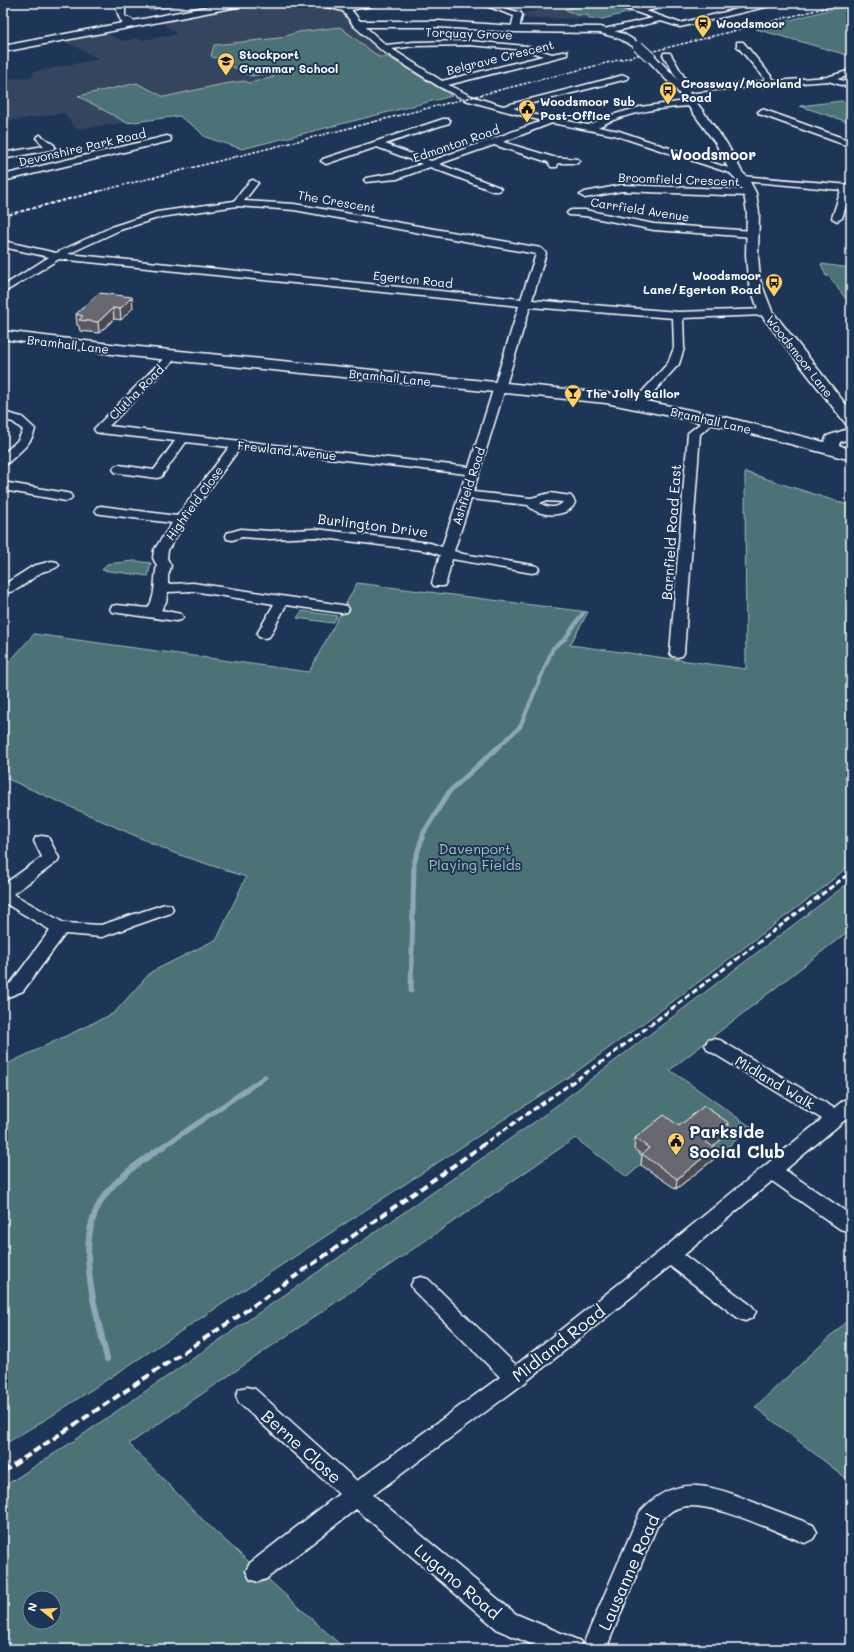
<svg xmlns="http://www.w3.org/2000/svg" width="854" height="1652" viewBox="0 0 854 1652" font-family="Mali,sans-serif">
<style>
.built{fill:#34445f}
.green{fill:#4b7275;stroke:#a5b8ba;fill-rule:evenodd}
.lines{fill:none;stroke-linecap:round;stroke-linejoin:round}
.stream-far2{stroke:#8da7b7;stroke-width:4}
.stream-far1{stroke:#8da7b7;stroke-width:5}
.stream{stroke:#8da7b7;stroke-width:6}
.minor-casing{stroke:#fff;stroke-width:3}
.tertiary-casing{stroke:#fff;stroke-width:3}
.primary-casing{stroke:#fff;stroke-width:3}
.trunk-casing{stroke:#fff;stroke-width:3}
.minor{fill:#1d3557;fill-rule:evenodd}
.tertiary{fill:#1d3557;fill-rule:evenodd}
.primary{fill:#1d3557;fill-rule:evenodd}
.trunk{fill:#1d3557;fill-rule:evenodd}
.rail-far3{stroke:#fff;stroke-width:1.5;stroke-dasharray:3 1.5;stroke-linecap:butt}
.rail-far2{stroke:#fff;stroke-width:2;stroke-dasharray:4 2;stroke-linecap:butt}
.rail-far1{stroke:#fff;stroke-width:3;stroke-dasharray:6 3;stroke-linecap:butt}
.rail{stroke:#fff;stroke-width:4;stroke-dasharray:8 4;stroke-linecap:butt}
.tertiary-bridge-casing{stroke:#fff;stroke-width:12;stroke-linecap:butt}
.tertiary-bridge{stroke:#1d3557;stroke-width:10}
.wall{fill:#595961;stroke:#fff}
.shaded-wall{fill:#49494f;stroke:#fff}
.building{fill:#686871;stroke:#fff}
.labels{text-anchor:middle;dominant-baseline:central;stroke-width:4;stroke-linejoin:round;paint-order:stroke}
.far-poi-label{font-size:12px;font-weight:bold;fill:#fff;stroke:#1d3557;text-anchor:start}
.far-street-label{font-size:12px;fill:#fff;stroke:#1d3557}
.street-label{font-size:14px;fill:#fff;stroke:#1d3557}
.park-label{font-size:14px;fill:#aec0c1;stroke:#1d3557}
.far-district-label{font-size:15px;font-weight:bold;fill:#fff;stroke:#1d3557}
.near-poi-label{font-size:17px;font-weight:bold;fill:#fff;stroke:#1d3557;text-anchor:start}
.near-street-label{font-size:17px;fill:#fff;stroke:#1d3557}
</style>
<rect width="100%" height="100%" fill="#1d3557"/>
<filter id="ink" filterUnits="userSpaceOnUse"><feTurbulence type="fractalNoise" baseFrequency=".025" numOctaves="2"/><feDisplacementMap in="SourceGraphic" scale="8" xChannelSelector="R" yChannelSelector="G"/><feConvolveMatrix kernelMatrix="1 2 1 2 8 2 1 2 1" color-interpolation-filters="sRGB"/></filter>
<g filter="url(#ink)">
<path class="built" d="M257 3H314L342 11 388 57 452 96 242 149 205 137 196 128 179 116 76 129 64 113 3 122V80L34 76 32 72 99 59 64 41 103 32 124 41 137 38 142 40 177 34 159 20Z
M518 3H604L631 12 598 19 521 18 520 15 538 10Z"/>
<path class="green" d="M138 3H191L150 10Z
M592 3H604L631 12 602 19H589L588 15H576L565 9Z
M851 4V56L756 29Z
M340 27 379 57H388L452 96 242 149 205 137 196 128 179 116 127 123 78 96 137 83 164 97 223 84 245 81 249 83 274 77 268 73 251 76 229 65V62L233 61 223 56 214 58 211 56 214 45 279 38 299 32Z
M841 101 851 105V123L800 106Z
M821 264 851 268V306L829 276H826Z
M745 472 851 506V553L848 555 851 556V864L819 891 672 1002 576 1072 53 1415 3 1445V1066L114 1013 151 972 217 939 246 877 174 853 10 780 3 776V669L34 634 309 672 357 583 588 612 570 645 746 669Z
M134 561 151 563 148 576 102 570 107 564Z
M302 611 337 616 333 623 297 618Z
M851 881V929L670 1070 751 1127 714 1159 705 1153 635 1149 648 1159 627 1177 575 1138 129 1444 206 1523 345 1649H3V1487L75 1440 536 1121ZM30 1598H54V1622H30Z
M851 1317V1482L755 1407Z"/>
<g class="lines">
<path class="stream-far2" d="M496 749 520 727 553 648 565 639 583 613"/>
<path class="stream-far1" d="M411 991 414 863 424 832 449 792 497 748
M164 1146 265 1077"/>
<path class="stream" d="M107 1359C96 1307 70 1237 108 1191 124 1172 145 1159 165 1145"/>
<g class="minor-casing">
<path id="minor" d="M114 3H122L125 8V16L135 21V25C116 27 120 12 114 3Z
M365 3H380L376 5 346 11 342 9 343 7Z
M478 3H489L521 13 522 15 519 29 515 31 511 29 514 16Z
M610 3H621L638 9 662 3H675L674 5 646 11 680 23 762 3H775L774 5 680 27 661 21 607 33 603 31 604 29 653 18Z
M354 22H360L386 45 414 42 469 41 526 46 552 54 567 51V55L448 85 471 96 503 106 624 75 628 77 627 79 513 108 531 114 588 125 612 115 640 107 678 102 694 101 695 103 691 106C659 108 627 112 598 127L619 131 740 172 742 174 740 176 851 185V191L842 218 837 221 832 218 841 190 742 181 739 180 737 178 739 176 614 135 552 123 503 142 553 157 578 159 580 161 578 163H558L557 167H551L548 162 494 145 439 164 499 187 501 189 499 191H493L430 167 397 179 366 182 364 180 366 178 395 173 422 164 377 147 326 164 321 161 323 159 443 119H449L450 121 449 123 385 144 431 161 542 121 465 100 438 86 381 50 354 26ZM469 45 525 50 543 56 442 81 392 49 414 46Z
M737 42H743L775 81 827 77 851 70V75L837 79 851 83V88L828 81 688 92H679L678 90 679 88 682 87 663 55 664 53H670L690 87 767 81 737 46Z
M762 109 851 141V147L759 114 758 112Z
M40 135 54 145 55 147 54 149 8 158 4 155 8 152 44 146 36 138Z
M167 136 170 137 171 139 170 141 3 181V175Z
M253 180 258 183 244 201 294 204 541 248 546 253 532 300 678 312 766 309 771 312 766 315 683 318 684 348 679 364 641 406H633L631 404 668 363 674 348 673 318 530 307 473 492 531 498 550 493 571 496 575 502C571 518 537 518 528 505L471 499 454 551 463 554 532 565 537 566 539 569 537 572 532 573 452 559 446 583 444 586H434L432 583 440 555 428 551 316 537 269 539 242 537 232 540 227 539 226 536 227 533 241 529 269 531 316 529 430 543 442 547 466 474 240 448 186 521 168 550 167 558 171 566 168 576V584L193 583 342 605 347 606 349 609 347 612 342 613 286 605 271 634 269 637 264 638 259 637 257 634 274 604 193 591 168 592 166 602 161 610 181 614 183 617 181 620 176 621 112 612 110 609 112 606 117 605 148 608C157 595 153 581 157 566L153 558 154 550 172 523 101 514 97 513 95 510 97 507 101 506 177 516 229 447 186 442 161 477 157 478 119 473 115 472 113 469 115 466 119 465 154 470 175 441 100 433 96 432 94 429 169 353H177L179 355 109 426 469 467 519 306 59 259 3 293V286L49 257 3 247V241L56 253 114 226 157 212 234 201 250 181ZM237 206 294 210 536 254 521 299 68 254 120 230 161 217ZM545 501 563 502C558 509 547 508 540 503Z
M622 185 750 190 755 193 750 196 622 191 585 198 580 195 585 192Z
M572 210H585L654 224 753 231 758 234 753 237 654 230 585 216 569 215 567 213 569 211Z
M3 412 22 417 35 429C32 444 18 453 7 464L3 465V454L18 440 23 430 13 422 3 420Z
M711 416 715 418 717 420 700 434 684 653 682 656 677 657 672 656 670 653 688 433 707 418Z
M3 482 66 493 70 494 72 497 70 500 66 501 3 490Z
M52 561 57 562 59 565C55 570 47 570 42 572 31 578 16 595 3 592V584H5L33 566Z
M42 836 48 837 59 858 57 862 13 894 64 923 101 925 165 904 171 905 173 909 171 913 102 937 65 934 23 991 3 999V986L11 983 50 930 3 902V885L42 857 34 841 36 837Z
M714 1039 720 1040 834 1108 844 1100 851 1098V1115L785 1170 851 1215V1230L847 1231 840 1229 772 1181 684 1255 752 1306 756 1312 752 1318 745 1321 738 1318 670 1266 523 1384 373 1495 516 1614 580 1641 582 1647 640 1512C677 1471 714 1486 758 1504 777 1511 795 1518 813 1525L817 1532 813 1539 805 1543C776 1532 705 1497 678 1508 669 1511 663 1519 657 1526L606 1649H543L498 1630 356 1509 266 1579 258 1582 250 1579 246 1571 250 1563 339 1494 239 1403 236 1396 239 1389 247 1387 255 1389 357 1481 500 1377 414 1291 411 1285 414 1279 421 1277 428 1279 516 1365 663 1249 822 1119 708 1050 705 1045 708 1040Z"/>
</g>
<g class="tertiary-casing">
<path id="tertiary" d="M317 3H333L349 7 360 21H439L515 26 600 27 624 34 643 46 638 49 618 38 600 33 515 32 439 27H357L354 26 343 11 319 5Z
M650 54 654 55 686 88 727 144 742 172 748 178 756 193 759 213 758 255 760 280 772 311 851 411V425L846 424 759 312 748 280 746 255 747 213 744 193 737 180 731 174 716 144 678 92 645 57Z"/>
</g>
<g class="primary-casing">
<path id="primary" d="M3 331 119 345 606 393 729 418 824 442 827 436 851 428V438L840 442 839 445 851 450V460L729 428 606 403 119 355 3 339Z"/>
</g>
<g class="trunk-casing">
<path id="trunk" d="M226 3H247L242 6 3 52V46Z"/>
</g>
<use href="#minor" class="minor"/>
<use href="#tertiary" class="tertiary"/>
<use href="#primary" class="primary"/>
<use href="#trunk" class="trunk"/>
<path class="rail-far3" d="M96 192 844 3"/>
<path class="rail-far2" d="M3 216 100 191"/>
<path class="rail-far1" d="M481 1146 603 1061 851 872"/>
<path class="rail" d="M3 1472 237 1317 483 1145"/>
<g class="tertiary-bridge-casing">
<path id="tertiary-bridge" d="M638 46 650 57"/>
</g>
<use href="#tertiary-bridge" class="tertiary-bridge"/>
</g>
<path class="wall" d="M99 293 133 308 121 320 114 319 99 333 80 331 79 326 77 325 76 314Z
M679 1126 728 1134 713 1146 714 1159 676 1189 641 1165 642 1155 634 1149 635 1138Z"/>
<path class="shaded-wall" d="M132 297 133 308 121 320 120 309Z
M113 308 114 319 99 333 98 322Z
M729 1123 728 1134 705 1153 706 1142Z
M715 1148 714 1159 676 1189 677 1179Z"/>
<path class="building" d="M99 293 132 297 120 309 113 308 98 322 79 320 83 316 76 314Z
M704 1106 729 1123 706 1142 715 1148 677 1179 642 1154 649 1148 635 1138 664 1115 679 1126Z"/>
</g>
<defs>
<g id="station-pin" transform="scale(0.9)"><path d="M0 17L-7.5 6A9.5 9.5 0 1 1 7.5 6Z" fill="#ffd166" stroke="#1d3557"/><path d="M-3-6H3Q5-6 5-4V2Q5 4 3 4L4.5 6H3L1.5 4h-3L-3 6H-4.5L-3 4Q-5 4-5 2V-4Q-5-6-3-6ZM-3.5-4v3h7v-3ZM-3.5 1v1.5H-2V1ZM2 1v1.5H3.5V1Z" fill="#111"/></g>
<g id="school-pin" transform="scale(0.9)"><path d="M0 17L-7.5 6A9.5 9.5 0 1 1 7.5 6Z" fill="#ffd166" stroke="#1d3557"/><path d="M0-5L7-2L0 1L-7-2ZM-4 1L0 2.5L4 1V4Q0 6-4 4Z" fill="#111"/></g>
<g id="bus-pin" transform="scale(0.9)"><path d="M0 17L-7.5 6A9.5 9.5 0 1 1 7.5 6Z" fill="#ffd166" stroke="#1d3557"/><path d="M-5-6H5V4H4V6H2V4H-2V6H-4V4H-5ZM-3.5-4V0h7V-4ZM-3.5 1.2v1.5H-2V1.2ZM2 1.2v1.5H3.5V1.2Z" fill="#111"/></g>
<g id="civic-pin" transform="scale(0.9)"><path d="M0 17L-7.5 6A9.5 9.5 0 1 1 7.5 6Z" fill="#ffd166" stroke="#1d3557"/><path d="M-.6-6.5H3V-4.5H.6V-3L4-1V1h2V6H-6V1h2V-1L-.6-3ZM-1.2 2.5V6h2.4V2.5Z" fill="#111"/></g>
<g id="bar-pin" transform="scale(0.9)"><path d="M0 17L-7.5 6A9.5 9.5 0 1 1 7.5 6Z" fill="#ffd166" stroke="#1d3557"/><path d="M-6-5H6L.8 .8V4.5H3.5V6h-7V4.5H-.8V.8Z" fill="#111"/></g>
</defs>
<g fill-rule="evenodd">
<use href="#station-pin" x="703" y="23"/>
<use href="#school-pin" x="226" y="61"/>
<use href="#bus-pin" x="668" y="90"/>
<use href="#civic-pin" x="527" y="108"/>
<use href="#bus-pin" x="774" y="282"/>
<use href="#bar-pin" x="573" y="393"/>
<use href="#civic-pin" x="676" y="1141"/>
</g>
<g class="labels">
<g class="far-poi-label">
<text x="716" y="23">Woodsmoor</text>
<text x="239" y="54">Stockport<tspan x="239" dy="14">Grammar School</tspan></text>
<text x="681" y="83">Crossway/Moorland<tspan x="681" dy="14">Road</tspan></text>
<text x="540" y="101">Woodsmoor Sub<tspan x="540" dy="14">Post-Office</tspan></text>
<text x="761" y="275" text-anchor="end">Woodsmoor<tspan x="761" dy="14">Lane/Egerton Road</tspan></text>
<text x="586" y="393">The Jolly Sailor</text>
</g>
<g class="far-street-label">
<text transform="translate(469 33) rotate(2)">Torquay Grove</text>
<text transform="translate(500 57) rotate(-14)">Belgrave Crescent</text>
<text transform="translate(456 143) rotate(-19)">Edmonton Road</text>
<text transform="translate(82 147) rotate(-13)">Devonshire Park Road</text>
<text transform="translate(679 179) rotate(2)">Broomfield Crescent</text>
<text transform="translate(337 201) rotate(10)">The Crescent</text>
<text transform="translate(640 209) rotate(9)">Carrfield Avenue</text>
<text transform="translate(413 279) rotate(6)">Egerton Road</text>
<text transform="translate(68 344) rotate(7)">Bramhall Lane</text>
<text transform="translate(800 356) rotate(52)">Woodsmoor Lane</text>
<text transform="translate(390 377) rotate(6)">Bramhall Lane</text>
<text transform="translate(136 392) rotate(-45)">Clutha Road</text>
<text transform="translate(711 420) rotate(13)">Bramhall Lane</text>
<text transform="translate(287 450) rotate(6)">Frewland Avenue</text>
<text transform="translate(468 486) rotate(-72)">Ashfield Road</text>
<text transform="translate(194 503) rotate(-54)">Highfield Close</text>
</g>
<g class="street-label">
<text transform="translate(373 525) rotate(7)">Burlington Drive</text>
<text transform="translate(671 532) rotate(-86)">Barnfield Road East</text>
<text transform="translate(775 1082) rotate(31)">Midland Walk</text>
</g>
<g class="park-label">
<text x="475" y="848">Davenport<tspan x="475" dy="16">Playing Fields</tspan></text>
</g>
<g class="far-district-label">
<text x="713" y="154">Woodsmoor</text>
</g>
<g class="near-poi-label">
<text x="689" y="1131">Parkside<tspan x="689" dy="20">Social Club</tspan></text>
</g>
<g class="near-street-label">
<text transform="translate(558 1343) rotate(-38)">Midland Road</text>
<text transform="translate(302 1446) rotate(42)">Berne Close</text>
<text transform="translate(628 1572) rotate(-66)">Lausanne Road</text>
<text transform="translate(458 1581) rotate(40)">Lugano Road</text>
</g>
</g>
<rect width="854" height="1652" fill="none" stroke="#1d3557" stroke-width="16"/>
<rect x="8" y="8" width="838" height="1636" fill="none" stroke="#fff" stroke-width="1.5" filter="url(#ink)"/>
<g transform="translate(42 1610) rotate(287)"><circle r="19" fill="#1d3557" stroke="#77869a"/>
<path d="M0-3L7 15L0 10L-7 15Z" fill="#ffd166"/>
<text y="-6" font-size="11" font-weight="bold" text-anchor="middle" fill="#ffffff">N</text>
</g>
</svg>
